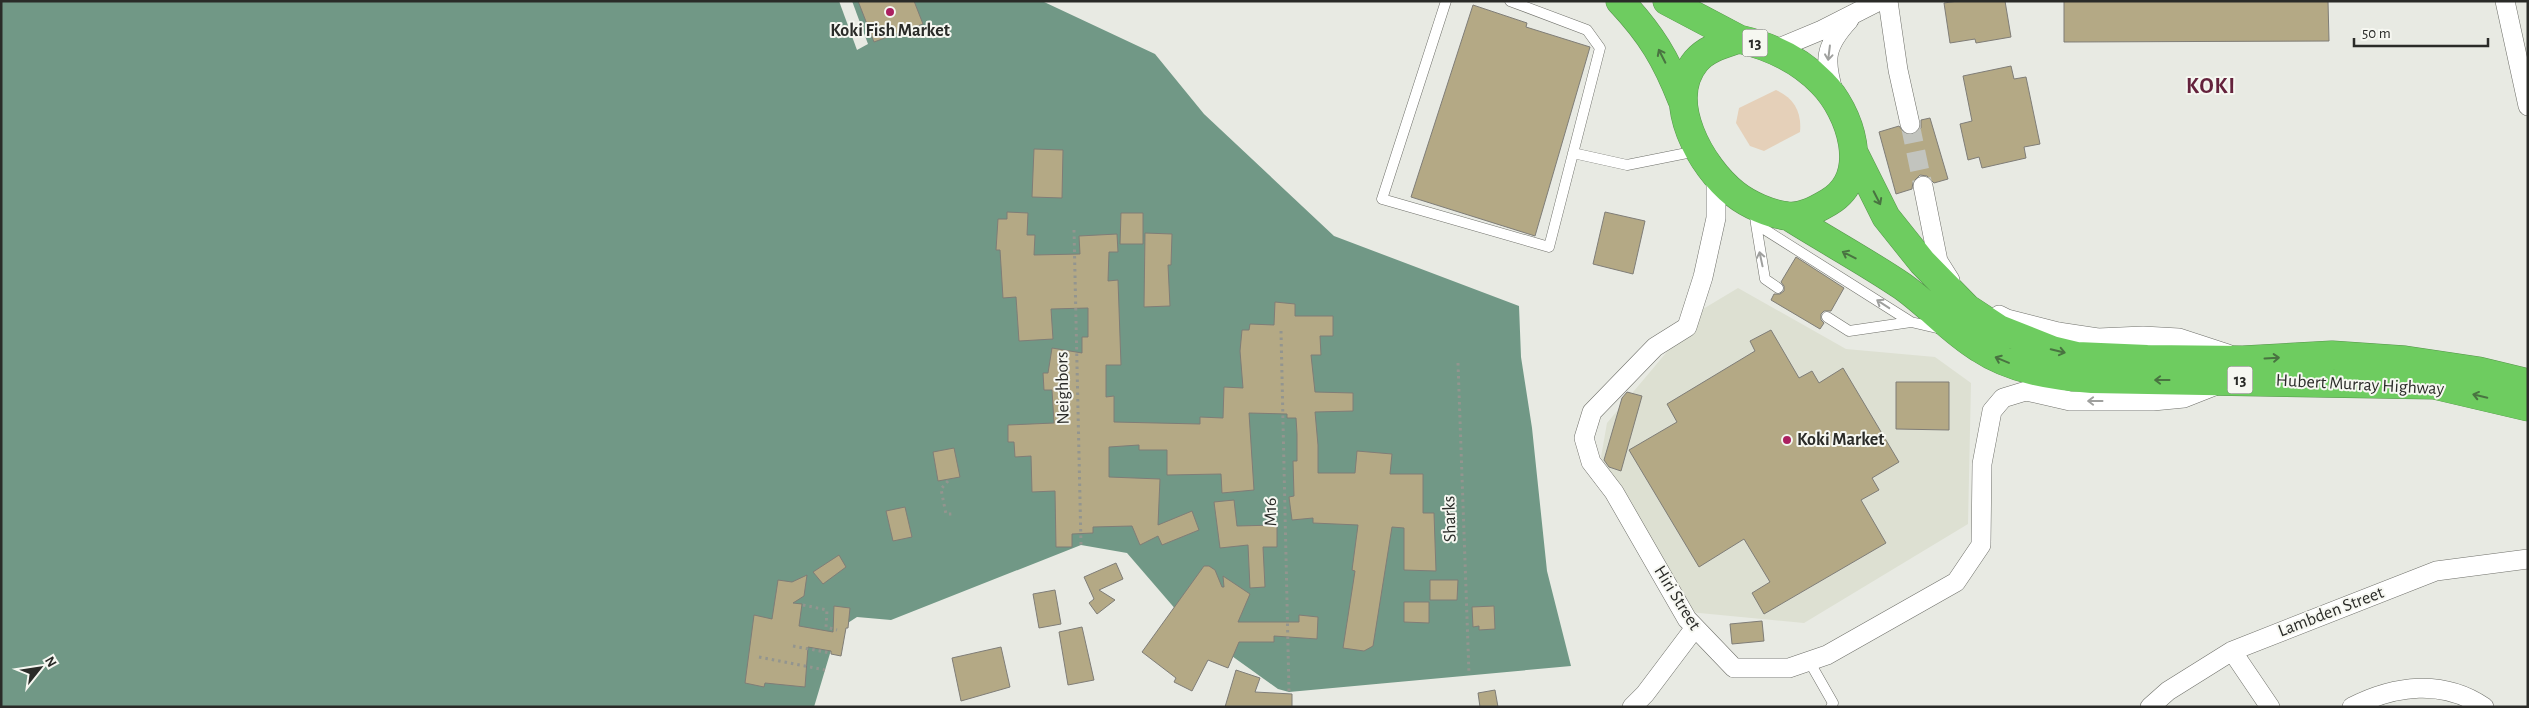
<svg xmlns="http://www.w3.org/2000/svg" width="2529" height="708" viewBox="0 0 2529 708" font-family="'Alegreya Sans',sans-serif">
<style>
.built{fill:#dde0d2}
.green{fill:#e5d0b9}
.water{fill:#719886}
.pier{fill:#e8eae3}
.building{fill:#b4a985;stroke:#7f7d77}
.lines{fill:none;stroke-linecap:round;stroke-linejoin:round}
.street-tunnel{stroke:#c2c4be;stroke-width:19;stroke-dasharray:19 9;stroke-linecap:butt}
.lane-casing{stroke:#6f706a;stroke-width:11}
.street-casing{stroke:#6f706a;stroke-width:20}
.highway-casing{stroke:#56944c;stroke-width:29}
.path{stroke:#93958f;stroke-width:3;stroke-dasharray:2.5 4;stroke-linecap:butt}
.lane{stroke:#fff;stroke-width:10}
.street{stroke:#fff;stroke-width:19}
.highway{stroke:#6ecc60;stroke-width:28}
.oneway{stroke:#9fa09e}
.oneway2{stroke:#497341}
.poi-dot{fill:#ab2060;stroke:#f6f7f1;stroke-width:2}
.labels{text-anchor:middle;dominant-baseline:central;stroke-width:4;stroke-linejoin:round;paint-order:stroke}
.shield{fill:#f6f7f1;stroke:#676864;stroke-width:1}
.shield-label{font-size:16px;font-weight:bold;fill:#2a2b28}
.poi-label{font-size:18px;font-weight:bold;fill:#2a2b28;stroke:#f6f7f1}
.street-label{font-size:18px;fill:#2a2b28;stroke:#f6f7f1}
.district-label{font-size:22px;font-weight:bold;letter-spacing:1px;fill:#64223c;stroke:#f6f7f1}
</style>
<rect width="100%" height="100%" fill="#e8eae3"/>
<path class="built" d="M1738 288 1846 349 1935 357 1971 383 1968 524 1804 623 1689 612 1601 457 1607 423 1703 309Z"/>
<path class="green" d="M1776 90C1794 98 1802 112 1800 132L1764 151 1750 146 1736 123 1739 108Z"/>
<path class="water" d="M1 1H1042L1155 54 1204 114 1334 236 1519 306 1521 357 1532 428 1547 571 1571 666 1289 692 1278 689 1190 626 1127 553 1081 545 891 620 857 617 837 630 814 707H1Z"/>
<path class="pier" d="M839 1H852L868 44 857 50Z"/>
<path class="building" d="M858 1H914L923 24 874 42Z
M1958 1H2005L2011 37 1976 43 1975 39 1950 43 1944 3Z
M2064 1H2328L2329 41 2064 42Z
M1473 5 1527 23 1526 27 1590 47 1535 236 1411 197Z
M2011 66 2014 79 2026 77 2040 144 2024 147 2026 158 1982 168 1979 157 1968 160 1960 124 1972 121 1963 76Z
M1930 118 1948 179 1934 183 1927 176 1920 175 1913 182 1912 189 1896 194 1879 132 1899 126 1906 135H1913L1921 128V120Z
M1034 149 1063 150 1062 198 1032 197Z
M1007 212 1028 213 1027 235H1035L1034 255 1080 254 1079 236 1117 234 1118 252H1109L1108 281 1118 280 1121 365H1106V397L1114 396V422L1200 424V417L1223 418 1224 387 1243 388 1240 351 1242 330H1249L1250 324 1274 325 1275 302 1295 304V316H1333V336H1320L1321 355H1311L1315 392 1353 393V411L1315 412 1318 445V473H1355L1357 451 1392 454 1390 474H1423V513H1434L1436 571 1404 570V528L1392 527 1373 646 1364 651 1343 648 1355 571 1352 570 1358 525 1313 523V518L1292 520 1289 497 1294 496 1293 461H1297V434L1296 418H1287V414L1249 413 1254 490 1222 493 1221 474 1167 475V450H1139V445L1109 447V477L1160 479 1158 525 1192 511 1199 530 1162 545 1158 536 1140 545 1132 526 1093 527V533L1072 534V547H1056L1055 491 1032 492 1031 456 1015 457 1014 442H1008V425L1054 423 1052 390H1044L1043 373H1048L1052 348 1082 353V337H1088V308L1051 309 1053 339 1019 341 1016 297 1003 298 1000 250H996L998 219H1007Z
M1605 212 1645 221 1633 274 1593 264Z
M1121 213H1143V244H1120Z
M1145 233 1172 234 1171 265H1168L1170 306 1144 307Z
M1796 257 1844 288 1831 311H1824L1821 314V320L1824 323 1820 329 1771 300 1774 294H1780L1784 291V286L1781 282Z
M1771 330 1799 378 1812 371 1819 383 1843 368 1899 462 1872 478 1879 490 1861 500 1886 543 1764 614 1752 593 1770 582 1744 539 1699 567 1629 450 1677 422 1667 404 1755 351 1750 341Z
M1896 382H1949V430L1896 429Z
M1627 392 1642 396 1621 471 1609 467 1604 460 1622 398Z
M954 448 960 477 938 481 933 452Z
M1234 500 1237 526 1277 525V547H1263L1265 587 1250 588 1248 545 1220 548 1214 502Z
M905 507 912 537 893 541 886 511Z
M839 555 846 567 823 584 813 572Z
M1116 563 1123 579 1099 590 1115 600 1097 614 1089 603 1094 599 1084 577Z
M1204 566H1209L1215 570 1222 587H1224L1223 576 1250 594 1238 622H1299V615L1318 617 1317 639 1274 636V642H1239L1228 668 1208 660 1192 691 1174 682 1176 678 1142 652Z
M807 575 804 596 793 603 802 604 799 626 833 632 834 606 850 608 848 628H846L841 656 831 654V651L808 647 805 687 765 683 764 687 745 683 754 615 772 619 778 580 792 582Z
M1430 580H1458L1457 600H1430Z
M1055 590 1061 624 1039 628 1033 594Z
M1404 602H1429V623L1404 622Z
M1494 606 1495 629 1479 630V626L1473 627 1472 607Z
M1762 621 1764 641 1732 644 1730 624Z
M1082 627 1094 680 1068 685 1059 632Z
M1001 647 1010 687 961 701 952 658Z
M1236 670 1260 678 1255 692 1292 694V707H1225Z
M1495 690 1498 707H1480L1478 693Z"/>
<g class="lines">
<path class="street-tunnel" d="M1910 124 1923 186"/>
<g class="lane-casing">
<path id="lane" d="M1446 1 1382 199 1549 247 1600 48 1587 30 1510 1
M1573 153 1627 165 1697 151
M1754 208 1756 224 1911 322 1941 329
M1756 224 1765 279 1778 288
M1827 317 1849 331 1911 322
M1809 661 1833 703 1831 707"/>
</g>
<g class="street-casing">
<path id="street" d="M1888 1 1898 70 1910 124
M2505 1 2528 106
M1774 50 1822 30 1879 1
M1834 94C1824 60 1824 47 1849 20
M1716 172V218L1703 277 1687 327 1655 347 1592 412 1584 438 1591 462 1614 492 1687 619 1734 668H1789L1827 655 1956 582 1981 545 1982 464 1992 411 2003 398 2026 391 2070 401H2153L2184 398 2217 385
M1923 186 1938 261 1950 280
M1999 315 2007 319 2058 332 2098 338 2143 336 2179 338 2228 354
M2232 651 2270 707
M1632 707 1645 694 1694 629
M2150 707 2168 691 2232 651 2436 571 2528 559
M2352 707C2395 685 2443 679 2484 707"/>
</g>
<g class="highway-casing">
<path id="highway" d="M1620 1C1651 34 1666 59 1682 100
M1667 1 1739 39
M1739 39C1769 46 1800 60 1822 83 1850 111 1873 176 1829 202 1817 209 1802 218 1787 216 1770 214 1749 205 1735 194 1701 167 1663 101 1696 61 1707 48 1724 44 1739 39Z
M1855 155 1886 217 1922 262 1967 308 1999 329 2052 350 2077 356 2147 359 2243 360 2332 355 2405 360 2479 371 2528 383
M1788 216C1826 240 1865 261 1902 286 1929 305 1951 331 1979 348 2012 370 2053 376 2092 379L2434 385 2528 407"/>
</g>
<path class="path" d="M1074 230 1081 545
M1281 331 1289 692
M1458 363 1469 674
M948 481 941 489 946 514H952
M803 605 827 610 826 627 837 630
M793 646 830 653
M759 657 825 670"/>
<use href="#lane" class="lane"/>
<use href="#street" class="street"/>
<use href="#highway" class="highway"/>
</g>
<defs><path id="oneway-shaft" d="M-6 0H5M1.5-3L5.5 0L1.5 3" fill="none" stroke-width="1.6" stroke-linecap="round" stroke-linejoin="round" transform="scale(1.25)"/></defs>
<g class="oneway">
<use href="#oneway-shaft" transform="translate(1829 53) rotate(97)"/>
<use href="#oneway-shaft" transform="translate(1761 259) rotate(-102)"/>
<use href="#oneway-shaft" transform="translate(1883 304) rotate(-147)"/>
<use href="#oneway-shaft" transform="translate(2095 401) rotate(180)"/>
</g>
<g class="oneway2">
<use href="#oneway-shaft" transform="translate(1662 56) rotate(-117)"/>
<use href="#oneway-shaft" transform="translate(1877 198) rotate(63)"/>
<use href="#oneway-shaft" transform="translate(1849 255) rotate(-153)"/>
<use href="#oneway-shaft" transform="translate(2058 351) rotate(14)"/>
<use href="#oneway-shaft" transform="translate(2272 358) rotate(-3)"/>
<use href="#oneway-shaft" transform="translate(2002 360) rotate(-157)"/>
<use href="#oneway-shaft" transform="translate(2162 380) rotate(-180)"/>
<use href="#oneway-shaft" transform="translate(2480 396) rotate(-167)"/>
</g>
<g class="poi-dot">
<circle cx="890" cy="12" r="5"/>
<circle cx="1787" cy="440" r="5"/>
</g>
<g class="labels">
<g class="shield">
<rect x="1742.5" y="29.5" width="25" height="27" rx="4"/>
<rect x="2227.5" y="366.5" width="25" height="27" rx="4"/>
</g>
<g class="shield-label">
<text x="1755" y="43">13</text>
<text x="2240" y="380">13</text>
</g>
<g class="poi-label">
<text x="890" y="31">Koki Fish Market</text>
<text x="1797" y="440" text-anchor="start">Koki Market</text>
</g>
<g class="street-label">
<text transform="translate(2360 385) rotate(3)">Hubert Murray Highway</text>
<text transform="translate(1063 388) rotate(-91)">Neighbors</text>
<text transform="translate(1271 512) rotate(-91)">M16</text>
<text transform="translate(1450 519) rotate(-92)">Sharks</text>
<text transform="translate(1677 598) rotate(58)">Hiri Street</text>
<text transform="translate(2331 612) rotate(-21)">Lambden Street</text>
</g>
<g class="district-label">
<text x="2211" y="86">KOKI</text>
</g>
</g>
<rect width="2529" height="708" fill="none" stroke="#2a2b28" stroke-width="5"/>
<g transform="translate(40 668) rotate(60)" stroke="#f6f7f1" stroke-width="4" paint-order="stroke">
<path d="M0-4L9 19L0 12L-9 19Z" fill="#2a2b28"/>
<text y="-8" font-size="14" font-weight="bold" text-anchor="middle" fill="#2a2b28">N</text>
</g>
<path d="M2354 38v8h134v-8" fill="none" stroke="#2a2b28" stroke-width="2.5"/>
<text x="2362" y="38" font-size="15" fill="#2a2b28" stroke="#f6f7f1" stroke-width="4" paint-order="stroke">50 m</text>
</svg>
